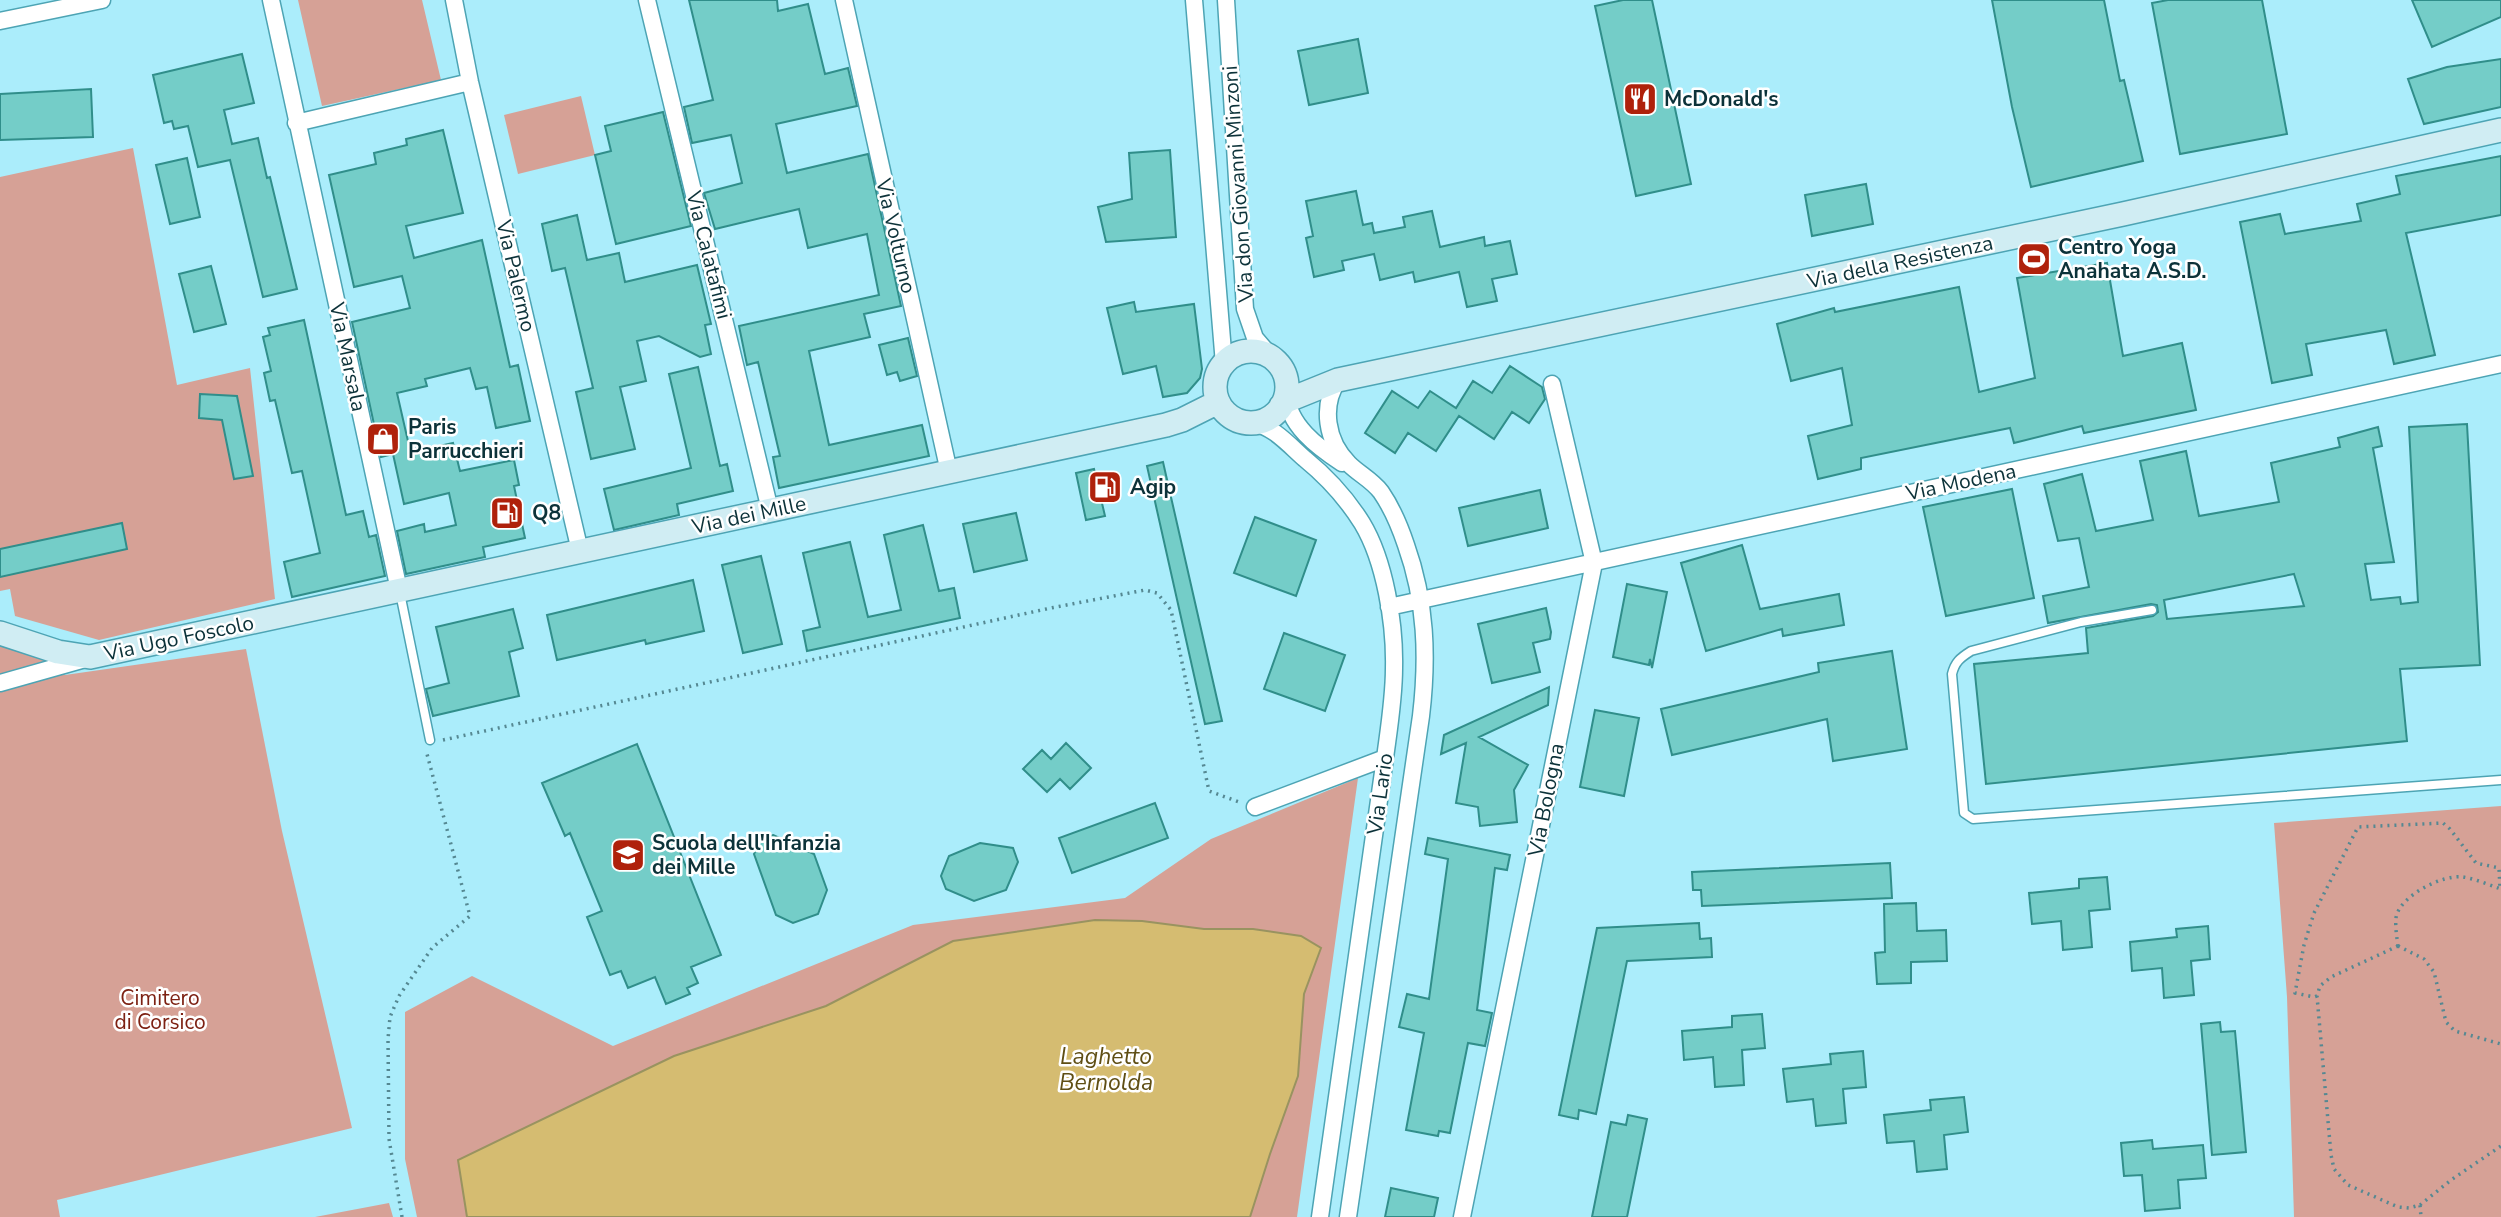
<svg xmlns="http://www.w3.org/2000/svg" width="2501" height="1217" viewBox="0 0 2501 1217" font-family="'Nunito Sans',sans-serif">
<style>
.green{fill:#d6a196}
.water{fill:#d5bc71;stroke:#999360;stroke-width:2}
.building{fill:#74cdc8;stroke:#308e8a;stroke-width:2;fill-rule:evenodd}
.lines{fill:none;stroke-linecap:round;stroke-linejoin:round}
.lane-casing{stroke:#4da4b4;stroke-width:11}
.street-casing{stroke:#4da4b4;stroke-width:19}
.secondary-casing{stroke:#4da4b4;stroke-width:26}
.path{stroke:#558892;stroke-width:3.5;stroke-dasharray:2 5;stroke-linecap:butt}
.lane{stroke:#fff;stroke-width:8}
.street{stroke:#fff;stroke-width:16}
.secondary{stroke:#d0edf3;stroke-width:23}
.labels{text-anchor:middle;dominant-baseline:central;stroke-width:5;stroke-linejoin:round;paint-order:stroke}
.poi-label{font-size:21px;font-weight:bold;fill:#0c3239;stroke:#fff;text-anchor:start}
.street-label{font-size:21px;fill:#0c3239;stroke:#fff}
.park-label{font-size:21px;fill:#7d2113;stroke:#fff}
.water-label{font-size:23px;font-style:italic;fill:#5f4e14;stroke:#fff}
</style>
<rect width="100%" height="100%" fill="#abedfb"/>
<path class="green" d="M298 0H422L441 80 322 106Z
M581 96 595 155 518 174 504 115Z
M133 148 177 385 250 368 275 599 99 640 15 616 10 589 0 591V177Z
M0 646 54 662 65 675 246 649 282 831 352 1128 57 1200 60 1217H0Z
M1358 778 1297 1217H417L405 1159V1012L472 976 613 1046 913 925 1125 898 1211 839Z
M2501 806V1217H2294L2287 997 2274 823Z
M389 1203 393 1217H315Z"/>
<path class="water" d="M1095 920 1142 921 1204 929H1253L1301 936 1321 948 1304 994 1298 1076 1270 1154 1250 1217H467L458 1160 674 1056 826 1006 953 941Z"/>
<path class="building" d="M689 0H777L778 11 808 4 825 74 848 68 857 106 776 124 787 173 868 154 901 306 864 314 870 337 809 351 829 445 922 425 929 456 779 488 773 457 780 456 758 362 747 365 739 326 879 295 867 234 808 248 799 209 715 229 704 193 742 183 731 135 692 143 684 107 713 100Z
M1623 0H1652L1691 184 1636 196 1595 6Z
M1992 0H2104L2120 81 2124 80 2143 161 2031 187 2012 107Z
M2168 0H2262L2287 134 2180 154 2152 3Z
M2412 0H2501V17L2432 47Z
M1358 39 1368 93 1309 105 1298 51Z
M242 54 254 103 224 110 232 144 258 138 267 178 270 177 297 289 263 297 230 160 198 167 188 126 174 129 172 121 164 123 153 75Z
M2501 59V107L2424 124 2408 79 2447 67Z
M91 89 93 137 0 140V94Z
M663 112 691 226 616 244 595 155 611 151 605 126Z
M443 130 463 213 406 226 414 258 482 240 510 367 518 365 530 421 496 428 487 387 476 389 470 368 425 379 427 386 397 393 410 450 426 446V449L453 443 460 471 514 460 519 485 514 486 525 538 483 547 485 557 406 574 397 531 424 524 425 532 456 525 449 493 404 504 393 454 381 457 352 322 410 308 402 276 354 287 329 175 376 164 374 153 407 145 406 139Z
M1170 150 1176 237 1106 242 1098 207 1132 199 1129 153Z
M2501 156V215L2406 233 2435 355 2394 364 2386 330 2306 344 2312 375 2272 383 2240 222 2280 214 2285 234 2361 221 2357 204 2400 194 2396 176Z
M187 158 200 217 170 224 156 165Z
M1866 184 1873 224 1812 236 1805 195Z
M1356 191 1363 225 1372 223 1374 233 1405 227 1403 217 1432 211 1440 247 1484 237 1485 246 1510 241 1517 274 1492 279 1497 301 1467 307 1459 272 1415 282 1413 272 1380 280 1374 254 1342 261 1344 270 1314 277 1306 238 1313 236 1306 201Z
M577 215 587 260 619 253 625 282 697 265 711 324 705 325 711 354 700 357 659 336 637 341 646 381 620 387 635 449 591 459 576 392 593 388 565 268 552 271 542 224Z
M2107 263 2123 356 2182 343 2196 410 2084 433 2082 426 2014 443 2010 428 1861 458V469L1818 479 1808 436 1852 425 1842 368 1791 381 1777 324 1834 308 1835 312 1959 287 1979 392 2035 378 2017 278Z
M211 266 226 324 194 332 179 274Z
M1134 302 1136 312 1194 304 1202 369 1200 378 1187 393 1163 397 1156 366 1123 374 1107 308Z
M304 320 346 515 363 511 369 537 376 535 385 576 292 597 284 562 320 553 302 471 292 473 275 400 270 401 264 373 271 371 263 337 270 335 268 328Z
M908 338 917 376 900 381 897 372 887 375 879 345Z
M1510 366 1542 387 1545 399 1529 423 1512 412 1494 439 1459 416 1436 451 1408 433 1395 453 1365 433 1392 391 1418 408 1430 391 1456 408 1473 381 1492 393Z
M698 367 720 466 727 464 733 491 677 504 679 515 614 530 604 489 691 468 669 374Z
M200 394 237 396 253 476 234 479 222 420 199 418Z
M2467 424 2480 665 2400 669 2407 741 1986 784 1974 664 2088 653 2086 628 2153 616 2158 612 2157 605 2151 604 2048 623 2043 596 2089 587 2079 538 2058 541 2044 484 2082 474 2096 531 2153 520 2140 461 2186 451 2199 516 2279 502 2271 463 2340 447 2338 438 2378 427 2382 446 2373 448 2394 562 2365 564 2371 600 2400 597 2401 604 2418 602 2409 427ZM2294 574 2304 606 2167 619 2164 600Z
M1163 462 1222 721 1205 724 1147 466Z
M1094 469 1105 516 1086 520 1076 473Z
M2012 489 2034 598 1946 616 1923 507Z
M1540 490 1548 528 1468 546 1459 508Z
M1016 513 1027 560 974 572 963 524Z
M1255 517 1316 540 1296 596 1234 573Z
M122 523 127 549 0 577V549Z
M923 525 939 591 954 588 960 618 807 651 803 631 820 627 803 553 850 542 868 617 901 610 884 535Z
M1742 545 1760 609 1839 594 1844 625 1783 636 1782 629 1706 651 1681 563Z
M761 556 782 644 743 653 722 565Z
M693 580 704 631 646 644 645 640 557 660 547 615Z
M1627 584 1667 592 1652 668 1650 659 1649 665 1613 657Z
M1546 608 1551 632 1550 639 1533 643 1540 672 1492 683 1478 624Z
M513 609 523 648 509 652 519 696 433 716 426 689 449 683 436 627Z
M1284 633 1345 655 1325 711 1264 689Z
M1892 651 1907 749 1833 761 1827 719 1672 755 1661 709 1819 672 1818 663Z
M1549 687 1548 705 1479 737 1528 765 1514 790 1517 822 1480 826 1478 807 1456 803 1466 743 1441 754 1444 735Z
M1595 710 1639 718 1624 796 1580 787Z
M1066 743 1091 768 1070 789 1060 779 1047 792 1023 769 1042 750 1051 759Z
M637 744 721 955 691 967 698 983 687 988 690 994 666 1004 655 977 628 988 621 971 610 975 587 917 602 911 570 833 565 836 542 783Z
M1155 803 1168 838 1072 873 1059 838Z
M773 835 814 854 827 890 818 914 793 923 776 915 754 854 760 840Z
M1428 838 1510 855 1507 870 1495 868 1477 1010 1492 1013 1485 1046 1468 1043 1450 1133 1439 1131 1438 1136 1406 1130 1424 1033 1399 1027 1407 994 1429 999 1448 859 1425 854Z
M980 843 1013 848 1018 862 1006 890 974 901 946 889 941 876 949 856Z
M1890 863 1892 898 1702 906 1701 890H1693L1692 872Z
M2107 877 2110 909 2089 911 2092 947 2063 950 2061 921 2032 924 2029 893 2079 888V879Z
M1916 903 1917 931 1946 930 1947 961 1911 962V983L1877 984 1875 953 1885 952 1884 904Z
M1699 923 1700 939 1711 938 1712 957 1627 961 1596 1114 1579 1110 1578 1119 1559 1115 1597 928Z
M2208 926 2210 959 2191 961 2194 995 2164 998 2162 968 2132 971 2130 942 2177 937 2176 929Z
M1762 1014 1765 1048 1742 1050 1744 1085 1715 1087 1713 1057 1684 1060 1682 1031 1732 1027V1016Z
M2220 1022 2221 1032 2235 1031 2246 1152 2212 1155 2201 1024Z
M1863 1051 1866 1087 1843 1089 1846 1123 1816 1126 1813 1099 1787 1102 1783 1069 1831 1064 1830 1054Z
M1964 1097 1968 1132 1944 1135 1947 1169 1917 1172 1914 1141 1887 1143 1884 1115 1931 1110 1930 1100Z
M1628 1115 1647 1119 1627 1217H1592L1611 1122 1626 1125Z
M2152 1140 2153 1149 2203 1145 2206 1178 2178 1180 2180 1208 2145 1211 2142 1175 2124 1176 2121 1143Z
M1391 1188 1438 1198 1434 1217H1385Z"/>
<g class="lines">
<g class="lane-casing">
<path id="lane" d="M400 593 430 740
M2152 610 2081 622 1971 651C1960 658 1955 662 1952 674L1964 813 1973 819 2501 780"/>
</g>
<g class="street-casing">
<path id="street" d="M271 0 399 590
M454 0 470 82 580 551
M647 0 770 510
M844 0 949 472
M1194 0 1224 364
M1226 0 1245 309 1255 338 1273 359
M0 21 102 0
M296 123 470 82
M1338 380C1321 406 1326 441 1349 464 1359 474 1372 480 1381 492 1392 508 1400 527 1406 545 1426 601 1428 657 1421 716L1348 1217
M1287 393C1286 424 1319 448 1342 463
M1253 423C1273 426 1290 446 1305 459 1327 477 1347 499 1362 523 1385 561 1395 624 1394 668 1394 698 1389 728 1385 758L1320 1217
M1389 607 2501 364
M0 683 85 659
M1255 807 1385 758
M1462 1217 1594 563 1552 384"/>
</g>
<g class="secondary-casing">
<path id="secondary" d="M1215 387a36 36 0 1 1 72 0a36 36 0 1 1-72 0Z
M1281 406 1286 401 1338 380 2123 214 2501 130
M0 633 58 652 90 657 1166 425 1182 420 1218 402"/>
</g>
<path class="path" d="M443 740 1051 608 1145 590 1157 593 1171 610 1209 791 1239 802
M2398 946 2331 977 2320 986 2317 996 2331 1155 2334 1169 2348 1185 2398 1207 2409 1208 2420 1205 2421 1217
M2398 946 2424 959 2434 972 2446 1022 2455 1031 2501 1044
M2398 946C2397 938 2395 927 2396 918 2399 896 2443 874 2463 877 2476 879 2489 885 2501 889
M2317 996 2314 997 2295 993 2304 945 2314 913 2358 827 2443 823 2450 829 2476 863 2499 868 2500 889
M2420 1205 2451 1180 2501 1146
M402 1217 389 1139 388 1039 390 1017 399 996 432 948 470 916 427 754"/>
<use href="#lane" class="lane"/>
<use href="#street" class="street"/>
<use href="#secondary" class="secondary"/>
</g>
<defs>
<g id="restaurant-square" transform="scale(1.75)"><rect x="-9" y="-9" width="18" height="18" rx="4" fill="#af210b" stroke="#fff"/><path d="M-5-6h1v4h1v-4h1v4h1v-4h1v5L-1.5 .5V6h-2V.5L-5-1ZM5-6V6H3V1.5H1.5Q1.5-4 5-6Z" fill="#fff"/></g>
<g id="stadium-square" transform="scale(1.75)"><rect x="-9" y="-9" width="18" height="18" rx="4" fill="#af210b" stroke="#fff"/><path d="M0-5a6.5 5 0 1 0 0 10a6.5 5 0 1 0 0-10ZM-3.5-1.8h7v3.6h-7Z" fill="#fff"/></g>
<g id="shop-square" transform="scale(1.75)"><rect x="-9" y="-9" width="18" height="18" rx="4" fill="#af210b" stroke="#fff"/><path d="M-5-2.5h2.3a2.7 3.5 0 0 1 5.4 0H5L5.5 6h-11ZM-1.5-2.5h3a1.5 2.3 0 0 0-3 0Z" fill="#fff"/></g>
<g id="fuel-square" transform="scale(1.75)"><rect x="-9" y="-9" width="18" height="18" rx="4" fill="#af210b" stroke="#fff"/><path d="M-5.5-6h7V0h2V4h1.3V-2.5L3-4.5l.8-.8L6-3V5H2.5V1h-1V6h-7ZM-4.2-4.7v3.2H.2V-4.7Z" fill="#fff"/></g>
<g id="school-square" transform="scale(1.75)"><rect x="-9" y="-9" width="18" height="18" rx="4" fill="#af210b" stroke="#fff"/><path d="M0-5L7-2L0 1L-7-2ZM-4 1L0 2.5L4 1V4Q0 6-4 4Z" fill="#fff"/></g>
</defs>
<g fill-rule="evenodd">
<use href="#restaurant-square" x="1640" y="99"/>
<use href="#stadium-square" x="2034" y="259"/>
<use href="#shop-square" x="383" y="439"/>
<use href="#fuel-square" x="1105" y="487"/>
<use href="#fuel-square" x="507" y="513"/>
<use href="#school-square" x="628" y="855"/>
</g>
<g class="labels">
<g class="poi-label">
<text x="1664" y="99">McDonald's</text>
<text x="2058" y="247">Centro Yoga<tspan x="2058" dy="24">Anahata A.S.D.</tspan></text>
<text x="408" y="427">Paris<tspan x="408" dy="24">Parrucchieri</tspan></text>
<text x="1130" y="487">Agip</text>
<text x="532" y="513">Q8</text>
<text x="652" y="843">Scuola dell'Infanzia<tspan x="652" dy="24">dei Mille</tspan></text>
</g>
<g class="street-label">
<text transform="translate(1238 184) rotate(-94)">Via don Giovanni Minzoni</text>
<text transform="translate(896 236) rotate(77)">Via Volturno</text>
<text transform="translate(709 255) rotate(76)">Via Calatafimi</text>
<text transform="translate(1900 262) rotate(-12)">Via della Resistenza</text>
<text transform="translate(516 276) rotate(77)">Via Palermo</text>
<text transform="translate(348 357) rotate(78)">Via Marsala</text>
<text transform="translate(1961 482) rotate(-12)">Via Modena</text>
<text transform="translate(749 515) rotate(-12)">Via dei Mille</text>
<text transform="translate(179 638) rotate(-12)">Via Ugo Foscolo</text>
<text transform="translate(1380 794) rotate(-82)">Via Lario</text>
<text transform="translate(1546 800) rotate(-79)">Via Bologna</text>
</g>
<g class="park-label">
<text x="160" y="998">Cimitero<tspan x="160" dy="24">di Corsico</tspan></text>
</g>
<g class="water-label">
<text x="1106" y="1056">Laghetto<tspan x="1106" dy="26">Bernolda</tspan></text>
</g>
</g>
</svg>
